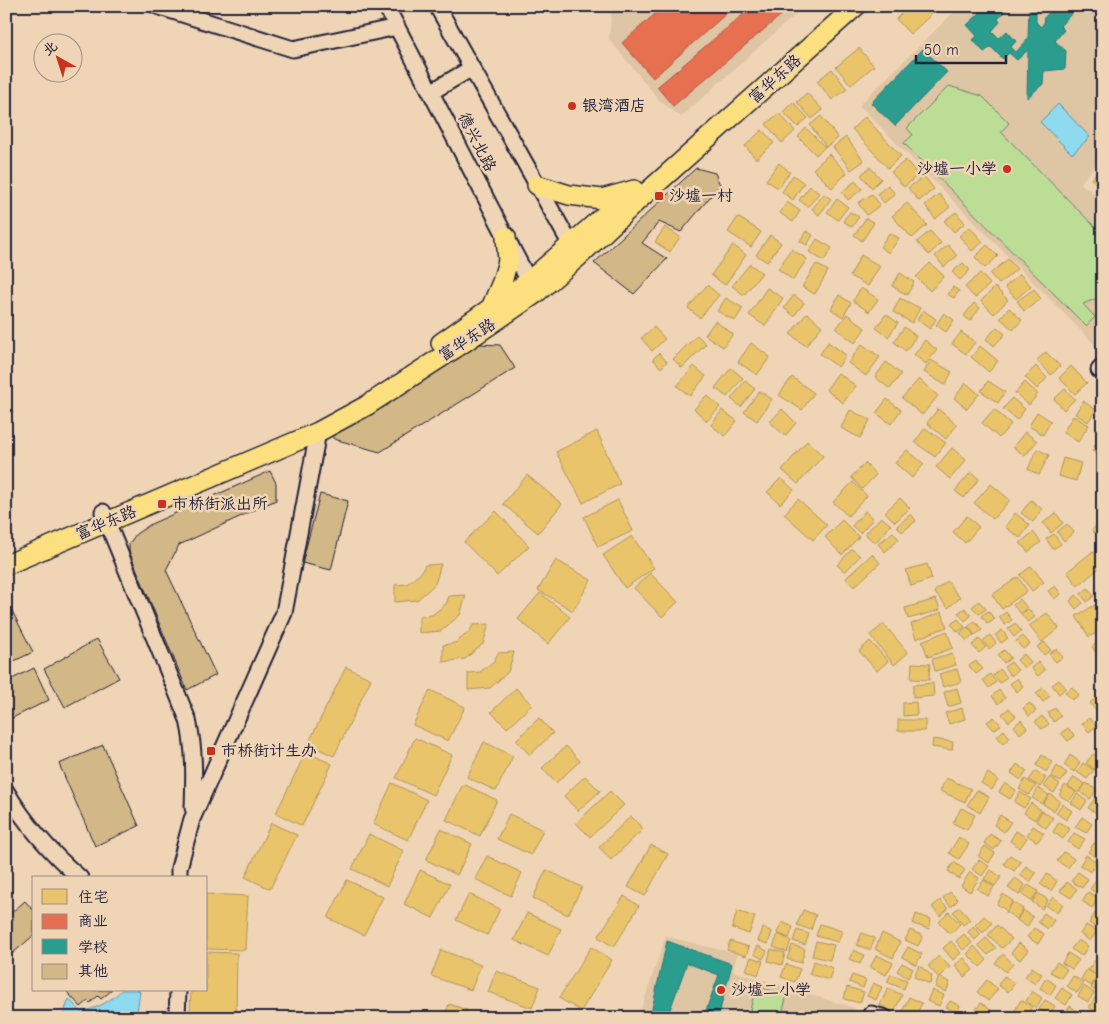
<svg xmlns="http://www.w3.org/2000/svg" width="1109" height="1024" viewBox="0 0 1109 1024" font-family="'Comic Neue','LXGW WenKai TC',sans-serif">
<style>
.built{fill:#dec5a4}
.green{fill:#bcdd96;stroke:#6f8068}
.water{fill:#8fdaef;stroke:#6390a7}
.homes{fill:#e9c46a;stroke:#ad935c}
.shops{fill:#e76f51;stroke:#ac584a}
.schools{fill:#2a9d8f;stroke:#287876}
.building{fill:#d2b787;stroke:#22223b}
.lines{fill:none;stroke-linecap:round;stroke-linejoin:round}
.minor-casing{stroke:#22223b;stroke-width:19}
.major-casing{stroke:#22223b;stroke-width:22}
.minor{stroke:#efd5b6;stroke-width:15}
.major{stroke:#fce080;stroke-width:19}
.poi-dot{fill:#c8321e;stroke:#efd5b6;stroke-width:2}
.labels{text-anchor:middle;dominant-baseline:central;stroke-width:5;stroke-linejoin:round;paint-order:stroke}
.street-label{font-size:16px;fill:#22223b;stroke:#efd5b6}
.poi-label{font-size:16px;fill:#22223b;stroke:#efd5b6;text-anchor:start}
</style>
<rect width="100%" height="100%" fill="#efd5b6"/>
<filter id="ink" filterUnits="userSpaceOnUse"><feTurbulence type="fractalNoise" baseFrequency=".02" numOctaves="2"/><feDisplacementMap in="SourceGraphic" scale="10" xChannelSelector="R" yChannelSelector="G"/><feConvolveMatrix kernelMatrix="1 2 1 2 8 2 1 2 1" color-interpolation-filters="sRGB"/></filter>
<g filter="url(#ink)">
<path class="built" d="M612 6H805L681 117 660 101 609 39Z
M960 6H1103V155L1081 183 1103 201V344L1099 349 859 105Z
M666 936 737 954 733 971 855 1008 852 1018H638Z"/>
<path class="green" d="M949 86 982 96 1009 123 1001 132 1103 235V296L1083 304 1095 317 1086 326 904 143 913 135 907 128Z
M756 986 787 995 781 1018H748Z"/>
<path class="water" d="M1058 104 1090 137 1072 154 1040 122Z
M122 990H138L140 992 136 1018H62L69 999 81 1012C98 1008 109 1002 122 990Z"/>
<path class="homes" d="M909 6H924L931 15 910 34 896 19Z
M859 48 874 66 851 85 836 67Z
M832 69 847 89 832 100 817 81Z
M807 93 823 110 812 119 797 102Z
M793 102 808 118 798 127 783 112Z
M779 113 795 131 782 143 766 124Z
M821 116 838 138 826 147 810 125Z
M865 117 901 156 888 168 852 129Z
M806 128 825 147 816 155 798 137Z
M762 130 774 143 756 159 745 146Z
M846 137 864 161 851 170 833 147Z
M829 154 847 173 832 188 813 169Z
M906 160 918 175 904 187 891 172Z
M779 163 790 172 778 188 766 180Z
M1103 164V189L1091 179Z
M870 167 881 179 872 188 861 175Z
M793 175 804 183 793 200 782 192Z
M924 176 934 189 919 201 908 188Z
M855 181 862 189 848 200 842 192Z
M888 185 895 194 884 203 877 194Z
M810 186 819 193 808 207 799 200Z
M824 194 831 199 819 215 812 209Z
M872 194 880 205 867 215 858 203Z
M939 194 950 207 935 219 925 205Z
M837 199 848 207 838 220 827 212Z
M787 202 800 211 793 222 780 213Z
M907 203 927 225 912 238 892 216Z
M850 212 859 217 852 227 843 221Z
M956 212 965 223 954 232 944 221Z
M738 217 761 232 751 247 728 232Z
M866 218 874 223 862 241 854 235Z
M665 227 680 237 670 252 655 242Z
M970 227 983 242 972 251 959 236Z
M806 231 813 235 807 245 800 241Z
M930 231 941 243 929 255 917 242Z
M889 233 899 238 889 253 880 247Z
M770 235 781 243 767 262 756 255Z
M817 239 832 248 824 261 809 252Z
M733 245 746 255 725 285 711 275Z
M948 245 957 256 944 267 935 256Z
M987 245 998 256 985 268 975 257Z
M791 249 807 259 793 280 778 269Z
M861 255 880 266 868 286 850 276Z
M1008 259 1017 269 999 284 990 274Z
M930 263 944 276 930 291 916 277Z
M963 263 970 270 960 280 952 272Z
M750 264 762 273 744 295 732 286Z
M816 264 828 271 815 294 802 287Z
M900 273 914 282 907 295 892 286Z
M980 273 990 284 975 298 965 287Z
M1020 274 1031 286 1016 299 1005 287Z
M707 285 719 295 700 318 688 308Z
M953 287 959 291 954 298 947 294Z
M995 287 1008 300 994 314 981 301Z
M767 288 783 298 765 326 749 315Z
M861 288 878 299 869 312 853 301Z
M1034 289 1041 299 1024 311 1017 301Z
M794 295 804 303 794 316 784 308Z
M839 295 851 303 843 317 831 309Z
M726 298 743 308 735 321 717 311Z
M900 298 920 308 912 323 893 312Z
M974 303 980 308 970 321 964 316Z
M1009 308 1022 320 1013 330 1000 318Z
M923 310 936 319 930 329 917 320Z
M807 313 822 326 806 346 790 334Z
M944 313 954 320 946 332 936 325Z
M847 314 865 328 855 343 836 329Z
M886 314 898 323 888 337 876 328Z
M715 321 733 334 723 347 705 335Z
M654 327 665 339 652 351 641 338Z
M904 327 916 336 906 351 894 342Z
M997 327 1005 334 994 346 986 339Z
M961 332 975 342 966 354 952 344Z
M697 335 706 344 682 368 673 359Z
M925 340 937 350 926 364 914 355Z
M828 342 846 355 838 367 820 354Z
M751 343 770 357 757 375 738 362Z
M862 344 880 357 866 376 848 363Z
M980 346 998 361 989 372 971 357Z
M1046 352 1060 366 1051 375 1037 360Z
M659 353 667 362 661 368 653 359Z
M931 360 952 372 945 385 924 372Z
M886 362 901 374 890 389 875 377Z
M694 366 706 376 690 396 677 386Z
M1036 366 1047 378 1037 389 1025 377Z
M1071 366 1087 383 1075 394 1059 378Z
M731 368 743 378 727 397 715 388Z
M838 373 856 386 843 403 826 390Z
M792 377 814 393 802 410 779 395Z
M919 379 938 396 922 415 902 398Z
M745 381 755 389 741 407 731 399Z
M988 381 1005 392 998 403 981 391Z
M1025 382 1038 394 1029 405 1015 393Z
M966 383 979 394 967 409 954 398Z
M1065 389 1075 399 1064 410 1054 399Z
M759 391 772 399 757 421 744 412Z
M707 395 720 407 707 421 694 409Z
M1012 398 1025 409 1017 420 1003 409Z
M887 399 901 410 891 424 876 413Z
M1083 401 1096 410 1088 422 1075 414Z
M782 409 796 423 785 436 770 422Z
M938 409 957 425 946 439 927 423Z
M994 409 1011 424 999 438 982 423Z
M722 410 737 421 725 436 711 425Z
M850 410 870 420 860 438 841 428Z
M1037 412 1051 421 1043 435 1029 426Z
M1073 416 1089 425 1078 442 1063 432Z
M925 428 946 443 935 457 915 442Z
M1103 430V457L1092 451Z
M597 431 620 484 583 503 556 452Z
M1025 432 1037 441 1025 456 1013 447Z
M807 441 823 456 798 484 782 470Z
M952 448 966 460 950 479 936 467Z
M1037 449 1049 455 1039 475 1028 469Z
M907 450 924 464 912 478 895 463Z
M1063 458 1081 463 1076 481 1058 476Z
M865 463 876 475 862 489 851 477Z
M971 472 979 479 964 498 955 491Z
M527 475 562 504 538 533 503 504Z
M781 478 794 490 780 504 767 492Z
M853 482 867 496 848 516 833 502Z
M991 484 1010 500 993 519 974 503Z
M900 498 910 508 895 522 885 512Z
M798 499 827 525 813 540 784 514Z
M618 500 633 531 598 547 584 517Z
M1031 500 1042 509 1033 522 1021 513Z
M496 511 529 546 497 576 464 542Z
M865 511 873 519 860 533 852 526Z
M1015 513 1030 525 1020 538 1005 527Z
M1056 513 1063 523 1051 533 1043 523Z
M911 514 916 521 902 532 897 526Z
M1103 515V538L1092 531Z
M967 516 979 527 965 543 953 532Z
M881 517 891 525 875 543 865 534Z
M842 520 859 537 842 555 825 537Z
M1067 524 1074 532 1064 541 1057 532Z
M893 532 899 539 885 552 878 544Z
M1033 532 1041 542 1028 552 1020 543Z
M1054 534 1061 544 1053 549 1046 539Z
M632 536 654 568 625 588 603 555Z
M852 549 860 556 845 572 837 565Z
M1093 551 1103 562V565L1078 586 1067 572Z
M872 554 880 563 854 587 846 578Z
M556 560 591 580 573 611 538 590Z
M441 564 435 584 417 600 395 602V585L407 584 421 573 425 565Z
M927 564 932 579 911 586 906 570Z
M1031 566 1044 582 1032 591 1020 575Z
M650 573 678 602 662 617 634 588Z
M1018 577 1027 591 1002 609 992 595Z
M947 581 960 598 948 608 934 592Z
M1055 586 1061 594 1054 599 1048 591Z
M1088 588 1094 596 1087 602 1081 594Z
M540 593 570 617 548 644 518 619Z
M466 595 460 615 441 631 419 633V616L432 615 446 604 449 596Z
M1076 595 1083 603 1076 609 1070 601Z
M936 599 940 610 908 619 905 608Z
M1020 599 1027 608 1020 613 1013 605Z
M979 601 986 609 979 614 972 607Z
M1100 602 1103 606V629L1089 637 1076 616Z
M965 608 971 616 965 621 958 613Z
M1028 609 1035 617 1028 622 1021 614Z
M988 611 995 619 988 624 981 616Z
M942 612 947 627 916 639 911 624Z
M1006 612 1012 620 1005 625 999 617Z
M1047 613 1059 628 1042 642 1029 626Z
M958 619 965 627 958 632 951 624Z
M975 621 982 630 975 635 968 627Z
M1015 623 1021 631 1014 637 1008 629Z
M489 624 483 644 465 659 443 662V645L455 643 469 632 473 625Z
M884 624 908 653 894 665 870 635Z
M967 627 974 635 967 641 960 633Z
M1002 630 1008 638 1001 643 995 635Z
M947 631 953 648 928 657 922 641Z
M990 635 996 643 989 649 983 641Z
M1023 636 1030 644 1023 649 1016 641Z
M979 639 986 647 979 653 972 645Z
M870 641 888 661 877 671 859 651Z
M1099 641 1103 646V651L1098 655 1092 647Z
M1044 642 1051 650 1044 655 1037 647Z
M1056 649 1063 657 1056 662 1049 654Z
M1004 650 1011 658 1004 663 998 655Z
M514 652 508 672 490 688 468 690V673L480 672 494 661 498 653Z
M952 653 956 665 935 671 932 659Z
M1024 654 1031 662 1024 668 1017 660Z
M976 661 983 669 976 674 969 666Z
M1011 662 1018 670 1011 676 1004 667Z
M1038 662 1045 670 1038 676 1031 668Z
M912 663 930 664 929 680 911 679Z
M346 667 371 679 334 756 308 744Z
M957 669 961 682 943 687 939 674Z
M1000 669 1007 677 1000 683 993 675Z
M990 674 996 682 989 688 983 680Z
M1017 678 1023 686 1017 692 1010 684Z
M1059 680 1066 688 1059 694 1052 685Z
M933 683 934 696 913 698V685Z
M1072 687 1079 695 1072 700 1065 692Z
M516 688 532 705 507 728 491 712Z
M957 688 961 703 948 707 944 692Z
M1043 688 1050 696 1043 702 1036 693Z
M430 690 465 707 448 741 413 725Z
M999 690 1005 698 998 704 992 696Z
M1097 697 1103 705 1096 711 1090 703Z
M916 702 917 715 903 716V703Z
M1030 703 1036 711 1029 716 1023 708Z
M962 708 965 719 949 724 945 713Z
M1009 708 1016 716 1009 722 1002 714Z
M1055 708 1061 716 1054 722 1048 713Z
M1042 716 1049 724 1042 729 1035 722Z
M994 717 1001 725 994 730 987 722Z
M539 718 553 733 530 755 516 740Z
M1089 718 1096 726 1089 732 1082 724Z
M898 720H925V731H898Z
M1021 720 1027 728 1020 734 1014 726Z
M1068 728 1075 736 1068 741 1061 733Z
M1004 730 1010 738 1003 744 997 736Z
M415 738 452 755 433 795 396 778Z
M933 739 953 742 952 750 932 747Z
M484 742 513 756 496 791 467 777Z
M566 746 580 761 556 783 542 768Z
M306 752 332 764 302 826 276 813Z
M1093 754 1103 761 1097 771 1086 763Z
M1042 755 1052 762 1046 772 1036 765Z
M1070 755 1080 762 1074 772 1064 765Z
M1083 763 1094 770 1087 779 1077 772Z
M1017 764 1027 771 1021 780 1011 773Z
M1057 766 1067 773 1061 782 1051 776Z
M1036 771 1046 778 1040 787 1029 780Z
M988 773 998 780 992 790 981 783Z
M585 776 600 791 578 811 564 796Z
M1050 777 1060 784 1054 793 1043 786Z
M1074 777 1085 784 1078 793 1068 786Z
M946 778 971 789 965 802 940 791Z
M1025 779 1036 786 1029 795 1019 789Z
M392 783 427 800 408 840 373 824Z
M1005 783 1016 790 1010 799 999 792Z
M1086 783 1097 790 1090 799 1080 792Z
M463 784 497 800 480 836 446 820Z
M1065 785 1076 792 1069 801 1059 795Z
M1038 788 1049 795 1042 804 1032 798Z
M977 790 989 797 980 813 967 805Z
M610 791 624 805 590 837 576 823Z
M1020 792 1031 799 1024 808 1014 802Z
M1050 794 1060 801 1054 811 1043 804Z
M1077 794 1087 801 1081 810 1071 803Z
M1095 798 1103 803V808L1098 814 1088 808Z
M1031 803 1041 810 1035 820 1024 813Z
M1062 804 1072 811 1066 820 1056 813Z
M961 808 975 815 967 830 953 823Z
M1042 811 1053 818 1046 828 1036 821Z
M509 814 543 830 531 855 497 839Z
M1000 815 1011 822 1004 832 994 825Z
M631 816 643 829 611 860 599 847Z
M1082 817 1092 824 1086 833 1075 827Z
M1059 822 1070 829 1063 839 1053 832Z
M271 823 297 835 270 889 245 877Z
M1033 826 1044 833 1037 842 1027 835Z
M441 829 472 844 457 875 426 860Z
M1016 831 1027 838 1020 848 1010 841Z
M1074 833 1085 839 1078 849 1068 842Z
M369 834 404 851 387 886 352 869Z
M990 834 1001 841 994 850 984 843Z
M959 837 969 844 959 859 949 853Z
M1094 843 1103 848V853L1098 859 1088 852Z
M651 845 668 854 645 896 628 887Z
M985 846 995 853 989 863 978 856Z
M1064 852 1074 859 1068 868 1057 861Z
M1010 855 1021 862 1014 871 1004 864Z
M1086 855 1097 862 1090 872 1080 865Z
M487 856 522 873 511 896 475 879Z
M979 860 989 866 982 876 972 869Z
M954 862 965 870 959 879 948 871Z
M1026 866 1036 873 1030 882 1020 875Z
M420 870 450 884 433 918 404 904Z
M546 870 582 887 568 915 533 898Z
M991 870 1001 877 995 886 984 879Z
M970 872 979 878 970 892 961 886Z
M1078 872 1088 879 1082 888 1071 881Z
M1047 874 1057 881 1051 891 1040 884Z
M1015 878 1025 885 1019 895 1008 888Z
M1097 879 1103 883V892L1100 896 1090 889Z
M347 880 383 897 364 935 328 918Z
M984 880 994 887 988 896 977 889Z
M1067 882 1077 889 1071 898 1060 891Z
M1028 885 1038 891 1031 901 1021 894Z
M950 892 958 900 951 907 943 898Z
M1088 892 1099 898 1092 908 1082 901Z
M1038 893 1048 900 1042 909 1032 902Z
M206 894 248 896 245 950 206 949Z
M469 894 500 909 487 935 456 920Z
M1003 894 1013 901 1007 911 997 904Z
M624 896 639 906 614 947 598 937Z
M1053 897 1063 904 1057 913 1046 906Z
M940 900 948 909 940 916 932 907Z
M1013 902 1023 909 1017 919 1006 912Z
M960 907 970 920 963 925 953 912Z
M803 910 816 915 811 930 797 925Z
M1023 910 1033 917 1027 927 1017 920Z
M737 911 755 917 749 934 732 928Z
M949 912 960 924 950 934 939 922Z
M527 913 561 929 548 956 514 940Z
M1044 913 1054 920 1048 929 1038 922Z
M1095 913 1103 918V924L1099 930 1089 923Z
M916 914 931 919 929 929 913 924Z
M984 916 992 923 983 933 975 925Z
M782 922 793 927 789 938 777 933Z
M820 924 842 931 838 942 816 936Z
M997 925 1012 939 1002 948 988 935Z
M1086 925 1097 931 1090 941 1080 934Z
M973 926 981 934 975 940 968 932Z
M763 928 772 932 768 944 758 941Z
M1034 928 1044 934 1038 944 1027 937Z
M797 930 809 934 805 945 793 941Z
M910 930 923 936 918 946 905 940Z
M862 933 875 938 870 950 857 945Z
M882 933 900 942 893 958 875 949Z
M778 934 791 940 787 952 773 947Z
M964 934 972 943 963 950 956 941Z
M986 938 996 948 988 955 978 945Z
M1078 940 1088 946 1082 956 1071 949Z
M730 941 749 947 746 956 727 950Z
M816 941 834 945 830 960 812 956Z
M951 941 961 953 953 960 943 948Z
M1019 943 1028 950 1020 960 1011 953Z
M792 945 805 949 801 963 787 959Z
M758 946 767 951 763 959 754 954Z
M974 946 987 960 980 967 967 954Z
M591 947 612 960 581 1011 559 998Z
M908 947 922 954 916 965 902 957Z
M771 949 785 953 782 965 768 961Z
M441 950 481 965 471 990 431 976Z
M854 950 864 955 860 964 849 959Z
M206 952 237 953 236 1013 190 1012 191 990H206Z
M1068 953 1079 960 1072 969 1062 963Z
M1003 954 1013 964 1006 972 995 963Z
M877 955 893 963 886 975 870 967Z
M939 956 950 967 939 978 928 966Z
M751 957 763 961 758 975 746 970Z
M964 958 973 970 964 977 955 965Z
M1095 960 1103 966V971L1099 977 1088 970Z
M814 961 833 968 829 980 809 974Z
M1057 962 1067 969 1061 978 1050 972Z
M902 963 913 969 908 978 897 971Z
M786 964 800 969 795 982 781 977Z
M919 965 932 976 930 984 914 977Z
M1032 967 1042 974 1035 984 1025 977Z
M1087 969 1097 976 1091 986 1081 979Z
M496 971 540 987 532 1008 488 992Z
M891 974 907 980 904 989 887 982Z
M852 975 866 980 863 988 849 982Z
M1004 976 1015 983 1008 992 998 985Z
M1073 976 1084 983 1077 993 1067 986Z
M939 977 950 982 946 992 935 987Z
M1046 978 1056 985 1050 995 1040 988Z
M1097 978 1103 982V992L1101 994 1091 988Z
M987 980 998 989 988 1001 977 992Z
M873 983 882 987 876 1000 867 996Z
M1084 986 1094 993 1088 1002 1078 996Z
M847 987 864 992 860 1003 844 999Z
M888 988 902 995 894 1012 880 1005Z
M1062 988 1072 995 1066 1005 1055 998Z
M932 990 944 995 939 1006 927 1001Z
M1032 991 1042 998 1036 1008 1026 1001Z
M909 997 922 1003 915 1018 902 1012Z
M1095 998 1103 1003V1009L1099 1015 1089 1007Z
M1021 1000 1032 1007 1025 1017 1015 1010Z
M1045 1000 1055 1006 1049 1016 1039 1009Z
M950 1001 960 1006 957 1013 946 1007Z
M981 1003 991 1010 985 1018H983L974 1012Z
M449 1004 467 1010 465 1018H444Z
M1070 1006 1081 1013 1077 1018H1067L1064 1015Z"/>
<path class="shops" d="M664 6H735L653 78 622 43Z
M753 6H792L673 106 657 87Z"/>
<path class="schools" d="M982 6H1009L998 19 1000 22 992 31 999 38 1007 31 1016 41 1011 47 1016 52 1028 39 1029 6H1036V22L1041 27 1045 21 1043 19 1054 7 1053 6H1074L1069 11 1072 13 1060 26 1064 30 1055 41 1066 51 1065 69 1044 71 1043 84 1027 98 1028 50 1017 60 1009 53 1003 59 991 47 984 52 973 40 977 36 967 25 980 13 978 10Z
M923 49 947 72 895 126 871 103Z
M667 941 732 964 718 1018H703L719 975 687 963 667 1018H650Z"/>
<path class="building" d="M696 168 715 173 720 185 681 232 659 222 642 243 667 259 634 294 594 263Z
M480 344 500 345 515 368 380 452 334 439 329 433 461 353Z
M270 471 276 483V500L179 545 166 570 216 675 187 690 129 551V544L136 534 151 524Z
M320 494 348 501 331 570 302 563Z
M8 603 33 652 6 665V604Z
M97 639 119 678 65 707 44 669Z
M34 668 49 700 6 721V682Z
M103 745 139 826 95 846 59 764Z
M25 901 34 911V935L6 959V917Z
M69 990H112L101 999 98 996 90 1003 88 1001 81 1007 67 992Z"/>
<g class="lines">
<g class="minor-casing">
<path id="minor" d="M157 6 293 49 397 27
M386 6 533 289
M437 6 576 254
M431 92 472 68
M1103 366 1099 370 1103 372
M103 512 188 720C195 750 194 778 193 808
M6 791C26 825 50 852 80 878
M179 878V868L192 819 284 613 318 432
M871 1014 885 1018
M177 1018 178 990"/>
</g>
<g class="major-casing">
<path id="major" d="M537 185 569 195 602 199 634 190
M491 308 502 282 508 261 506 237
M441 343 529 281 614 207
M6 565 318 432 366 406 460 345 535 294 578 257 636 202 856 6"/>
</g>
<use href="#minor" class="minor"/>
<use href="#major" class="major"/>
</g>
</g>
<g class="poi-dot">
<circle cx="572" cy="106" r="5"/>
<circle cx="1007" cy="169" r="5"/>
<rect x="654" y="191" width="10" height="10" rx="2.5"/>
<rect x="157" y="499" width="10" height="10" rx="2.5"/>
<rect x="206" y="746" width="10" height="10" rx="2.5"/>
<circle cx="721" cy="990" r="5"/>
</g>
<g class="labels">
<g class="street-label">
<text transform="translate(775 79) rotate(-42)">富华东路</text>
<text transform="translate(477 142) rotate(63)">德兴北路</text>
<text transform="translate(467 340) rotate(-33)">富华东路</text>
<text transform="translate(106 523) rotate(-23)">富华东路</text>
</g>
<g class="poi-label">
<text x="582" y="106">银湾酒店</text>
<text x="997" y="169" text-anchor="end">沙墟一小学</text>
<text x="669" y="196">沙墟一村</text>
<text x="172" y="504">市桥街派出所</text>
<text x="221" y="751">市桥街计生办</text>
<text x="731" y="990">沙墟二小学</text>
</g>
</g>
<rect width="1109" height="1024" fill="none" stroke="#efd5b6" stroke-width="25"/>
<rect x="12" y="12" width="1084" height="999" fill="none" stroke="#22223b" stroke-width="2" filter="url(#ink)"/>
<rect x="32" y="876" width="175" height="115" fill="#efd5b6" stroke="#9d8d85"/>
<rect x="42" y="889" width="25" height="15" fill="#e9c46a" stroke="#9d8d85"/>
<text x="78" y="902" font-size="15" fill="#22223b">住宅</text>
<rect x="42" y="914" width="25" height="15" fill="#e76f51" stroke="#9d8d85"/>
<text x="78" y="926" font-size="15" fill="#22223b">商业</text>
<rect x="42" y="939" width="25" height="15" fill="#2a9d8f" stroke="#9d8d85"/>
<text x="78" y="952" font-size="15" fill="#22223b">学校</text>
<rect x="42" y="964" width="25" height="15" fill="#d2b787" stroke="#9d8d85"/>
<text x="78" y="976" font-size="15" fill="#22223b">其他</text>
<g transform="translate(58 58) rotate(321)"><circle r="24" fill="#efd5b6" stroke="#9d8d85"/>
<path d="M0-4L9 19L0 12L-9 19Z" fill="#c8321e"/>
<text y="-8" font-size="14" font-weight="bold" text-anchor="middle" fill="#22223b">北</text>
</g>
<path d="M916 55v8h90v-8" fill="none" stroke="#22223b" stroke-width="2.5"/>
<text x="924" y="55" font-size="15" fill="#22223b" stroke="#efd5b6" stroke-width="4" paint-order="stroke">50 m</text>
</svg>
